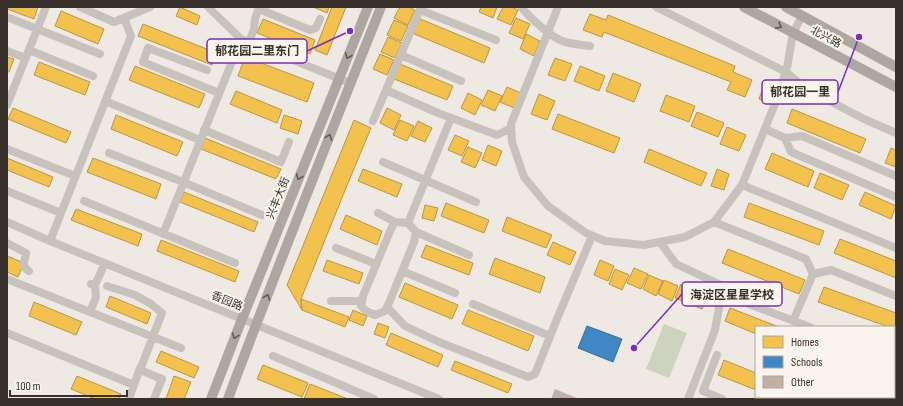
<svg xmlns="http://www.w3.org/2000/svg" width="903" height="406" viewBox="0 0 903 406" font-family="'Sofia Sans Condensed','Noto Sans SC',sans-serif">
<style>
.green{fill:#cdd3be}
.homes{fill:#f2c14e;stroke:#ba9643}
.schools{fill:#3f88c5;stroke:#3d6e96}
.building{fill:#c1b0a5}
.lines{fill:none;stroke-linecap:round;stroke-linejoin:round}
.minor{stroke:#c7c2bc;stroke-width:8}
.major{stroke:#aca7a1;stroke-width:10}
.oneway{stroke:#615a54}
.labels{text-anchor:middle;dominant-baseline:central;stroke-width:4;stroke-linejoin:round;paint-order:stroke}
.street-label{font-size:11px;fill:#38302a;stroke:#faf5ec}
.leader{fill:none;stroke:#7b2cbf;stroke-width:1.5}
.callout-dot{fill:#7b2cbf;stroke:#faf5ec;stroke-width:1.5}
.callout{fill:#faf5ec;stroke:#7b2cbf;stroke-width:1.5}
.callout-label{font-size:12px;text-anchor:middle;font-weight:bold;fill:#38302a}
</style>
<rect width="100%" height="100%" fill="#eeeae3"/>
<path class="green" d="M664 324 687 333 669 378 646 369Z"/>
<path class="homes" d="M7 7H38L34 19 7 9Z
M180 7 200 16 197 25 176 16Z
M313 7H329L327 13Z
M332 7H346L327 55 315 50Z
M400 7H409L415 10 408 25 394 18Z
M481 7H497L493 18 479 12Z
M503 7H511L518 10 511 25 497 19Z
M61 11 104 29 98 44 55 26Z
M590 14 606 20 608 15 735 66 733 72 752 80 745 97 727 90 731 82 604 32 602 37 583 30Z
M418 18 490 48 484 63 412 33Z
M516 18 530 24 523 39 509 33Z
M263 19 315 40 310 54 257 33Z
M394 20 408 26 401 41 387 35Z
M143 24 217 53 212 65 138 36Z
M526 34 540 41 534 56 520 49Z
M388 37 402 43 395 58 381 52Z
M380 54 394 60 387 75 373 69Z
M7 57 14 59 9 72H7Z
M245 57 314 83 307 102 238 76Z
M555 58 572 64 565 81 548 75Z
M39 62 90 82 85 95 34 75Z
M400 64 453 86 447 100 394 79Z
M135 66 205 94 199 108 129 80Z
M580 66 605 76 599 91 574 81Z
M613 73 641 84 634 102 606 91Z
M764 84 770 86 765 101 759 99Z
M507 87 521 93 514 108 500 102Z
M488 90 502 96 495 111 481 105Z
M236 91 282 110 277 123 230 104Z
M468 93 482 100 475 115 461 108Z
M539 94 555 101 547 120 531 114Z
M666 95 695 106 689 122 660 111Z
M13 108 71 132 66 143 8 119Z
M387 108 401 115 394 130 380 123Z
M792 109 866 139 860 153 787 123Z
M697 112 724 123 718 137 691 126Z
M558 114 620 138 614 153 552 129Z
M116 115 183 142 177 156 111 129Z
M284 115 302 121 298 134 280 128Z
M354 120 371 128 348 183 301 299 302 310 287 285Z
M400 120 414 126 407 141 393 135Z
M418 121 432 128 425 142 411 136Z
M727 127 746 135 739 151 720 144Z
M455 135 469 141 462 156 448 150Z
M205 138 281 169 276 179 201 149Z
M488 145 502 151 496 166 482 160Z
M468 147 482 153 475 168 461 162Z
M891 148 896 150V167L885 163Z
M649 149 707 173 701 186 644 162Z
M772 153 814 171 808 187 765 169Z
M7 158 53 177 49 187 7 170Z
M93 158 161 184 156 199 87 172Z
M363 169 402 184 397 197 358 181Z
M717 169 729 174 724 190 711 186Z
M820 173 849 185 842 200 814 188Z
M184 192 258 222 254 232 180 202Z
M865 192 896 206 891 219 859 205Z
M446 203 489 220 484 233 441 216Z
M749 203 824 231 819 245 744 217Z
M425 205 438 208 434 221 422 218Z
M76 209 142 234 138 246 71 220Z
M346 215 382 231 377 245 340 229Z
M507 217 552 235 546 248 502 231Z
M840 239 896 261V278L834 253Z
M161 240 239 271 235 282 157 251Z
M553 242 576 252 570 265 547 255Z
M426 245 473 263 469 275 421 257Z
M728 249 805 280 799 294 722 263Z
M7 256 24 263 18 277 7 272Z
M495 258 545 277 540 293 489 274Z
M327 260 363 273 359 284 323 271Z
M600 260 614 266 608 281 594 275Z
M634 268 648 274 641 289 627 283Z
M615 269 629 275 622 290 609 284Z
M649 275 663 281 656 296 643 289Z
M664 280 678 286 672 301 658 294Z
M405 283 458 305 452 319 399 297Z
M681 284 708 295 702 309 675 298Z
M824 287 896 313V327L895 329H894V327H889L818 302Z
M110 296 151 313 147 324 106 307Z
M301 299 349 317 345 327 302 310Z
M34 302 82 322 76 335 29 316Z
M730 308 779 327H756V334L725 321Z
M353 310 367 316 363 326 349 320Z
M468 310 534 336 528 351 462 324Z
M378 323 389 327 385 338 374 334Z
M391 333 443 355 438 367 386 345Z
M161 351 199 367 194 378 156 362Z
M724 360 756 373V390L718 375Z
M455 361 512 384 508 393 451 370Z
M263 365 308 383 302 397 257 379Z
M77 376 121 394 119 399H95L71 389Z
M174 376 191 382 184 399H166Z
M310 384 348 399H304Z"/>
<path class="schools" d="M587 326 622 339 613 362 578 348Z"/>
<path class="building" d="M555 389 579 399H551Z"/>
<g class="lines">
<path class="minor" d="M80 7 114 22 150 7
M208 7 241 39 350 83
M421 7 386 90 438 113 497 135 511 128
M521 7C529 17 553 39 565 42 573 44 582 45 590 46
M558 7 511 124 512 142 524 177 548 206 586 233 605 241 644 245 685 237 714 222 742 185 777 99 787 68 793 33 802 16
M656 7 786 72 805 88 864 119 896 133
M259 9 310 30 316 28 320 19
M420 10 496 40
M7 17 100 54
M249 42 254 29 255 19 259 7
M29 50 93 76
M7 51 26 58
M401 55 461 81
M207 70 148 48 143 62 219 93
M105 101 200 140
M7 105 46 7
M373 121 386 90
M765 129 785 138 791 152 896 197
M204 130 281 162 289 142
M785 138 802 136 896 176
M7 149 75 176
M109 153 183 182 262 215
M383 162 476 202
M742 185 896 248
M7 191 61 213
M84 201 235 263
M378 213 395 222
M7 222 50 241 439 399
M714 222 806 259 813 274 793 321
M408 223 395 222 391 229 363 296 361 306 366 311 375 315 385 311 389 303 414 242 416 232 408 223 451 118
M416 232 469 255
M163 234 241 39
M50 241 131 36 124 18
M660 242 676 264 723 286 743 302 810 327
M7 243 26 253 24 263 25 268 29 271
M336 248 376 264
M402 271 455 293
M813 274 831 270 896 296
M7 279 90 312
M91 284 95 285 105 263
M95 285 96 297 90 312 181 348
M107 286 135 295 151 304 162 313 140 370 162 379 154 399
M331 301H362
M473 304 550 336
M387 307 405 326 439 342 528 377 535 374 557 319 592 236
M7 333 134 385
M894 345 896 341
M717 355 703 391 722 399
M273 356 374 399
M129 399 140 368
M688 399 715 330 723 286
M865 399V397"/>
<path class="major" d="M744 7 896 87
M786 7 896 67
M211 399 242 319 368 7
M228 399C277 268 329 137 381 7"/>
</g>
<defs><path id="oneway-chevron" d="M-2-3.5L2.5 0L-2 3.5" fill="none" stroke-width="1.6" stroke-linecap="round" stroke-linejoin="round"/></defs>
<g class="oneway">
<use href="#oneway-chevron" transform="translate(779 26) rotate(28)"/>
<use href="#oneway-chevron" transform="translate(348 56) rotate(112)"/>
<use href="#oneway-chevron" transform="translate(329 137) rotate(-69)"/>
<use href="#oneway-chevron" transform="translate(299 177) rotate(112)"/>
<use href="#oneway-chevron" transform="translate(267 297) rotate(-69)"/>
<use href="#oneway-chevron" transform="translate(235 336) rotate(111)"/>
</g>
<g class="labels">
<g class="street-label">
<text transform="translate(826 37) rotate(28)">北兴路</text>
<text transform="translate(278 198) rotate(-68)">兴丰大街</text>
<text transform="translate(227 301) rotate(22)">香园路</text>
</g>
</g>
<path class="leader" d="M350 31L307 51M859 37L838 92M634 348L682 294"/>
<g class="callout-dot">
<circle cx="350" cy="31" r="4"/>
<circle cx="859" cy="37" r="4"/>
<circle cx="634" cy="348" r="4"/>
</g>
<g class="callout">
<rect x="207" y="39" width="100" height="24" rx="4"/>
<rect x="762" y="80" width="76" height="24" rx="4"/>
<rect x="682" y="282" width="100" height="24" rx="4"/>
</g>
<g class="callout-label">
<text x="257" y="55">郁花园二里东门</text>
<text x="800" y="96">郁花园一里</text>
<text x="732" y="299">海淀区星星学校</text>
</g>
<rect width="903" height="406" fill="none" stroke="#38302a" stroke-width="16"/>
<rect x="755" y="326" width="140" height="72" fill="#faf5ec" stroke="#aca69e"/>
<rect x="763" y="336" width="20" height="12" fill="#f2c14e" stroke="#aca69e"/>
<text x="791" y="346" font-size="12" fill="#38302a">Homes</text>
<rect x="763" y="356" width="20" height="12" fill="#3f88c5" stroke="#aca69e"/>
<text x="791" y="366" font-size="12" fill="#38302a">Schools</text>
<rect x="763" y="376" width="20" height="12" fill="#c1b0a5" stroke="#aca69e"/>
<text x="791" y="386" font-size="12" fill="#38302a">Other</text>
<path d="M10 390v6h117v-6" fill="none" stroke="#38302a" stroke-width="2"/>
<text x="16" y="390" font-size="12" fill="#38302a" stroke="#faf5ec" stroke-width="3" paint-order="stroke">100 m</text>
</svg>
